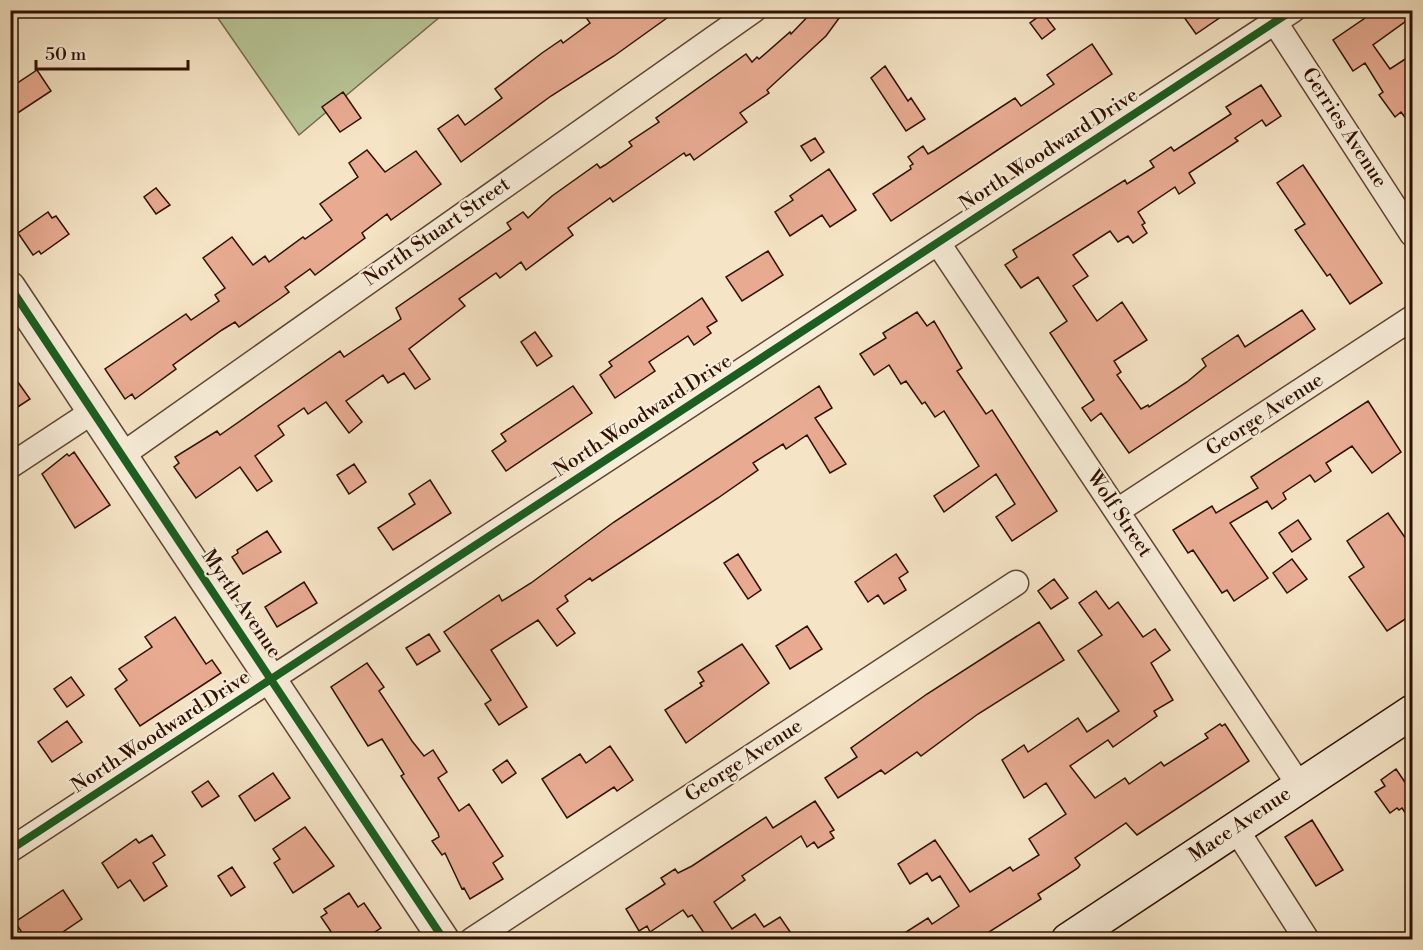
<svg xmlns="http://www.w3.org/2000/svg" width="1423" height="950" viewBox="0 0 1423 950" font-family="'Libre Bodoni',serif">
<style>
.green{fill:#b8c597;stroke:#746a4c;stroke-width:1.5}
.building{fill:#e8ab92;stroke:#2f1001;stroke-width:1.5}
.lines{fill:none;stroke-linecap:round;stroke-linejoin:round}
.minor-casing{stroke:#604532;stroke-width:27}
.tertiary-casing{stroke:#604532;stroke-width:33}
.secondary-casing{stroke:#2f1001;stroke-width:36}
.minor{stroke:#f8edd9;stroke-width:24}
.tertiary{stroke:#f8edd9;stroke-width:30}
.secondary{stroke:#f8edd9;stroke-width:33}
.cycleway-casing{stroke:#f8edd9;stroke-width:11}
.cycleway{stroke:#1b5e20;stroke-width:8}
.labels{text-anchor:middle;dominant-baseline:central;stroke-width:4.5;stroke-linejoin:round;paint-order:stroke}
.street-label{font-size:20px;fill:#2f1001;stroke:#f8edd9}
</style>
<rect width="100%" height="100%" fill="#f5e4c5"/>
<filter id="stains"><feTurbulence type="fractalNoise" baseFrequency=".00333" numOctaves="4"/><feColorMatrix values="0 0 0 0 .2 0 0 0 0 .09 0 0 0 0 .02 0 0 0 .5 -.17"/></filter>
<radialGradient id="worn" r=".72"><stop offset=".6" stop-color="#630" stop-opacity="0"/><stop offset="1" stop-color="#630" stop-opacity=".3"/></radialGradient>
<path class="green" d="M213 11H447L299 135Z"/>
<path class="building" d="M581 10H678L614 56 551 96 461 162 438 129 458 115 465 125 502 98 495 89 542 53 561 40 563 43 590 23Z
M814 10H845L826 36 767 90 769 93 740 113 747 122 694 160 690 154 686 156 684 153 613 202 610 198 568 228 573 235 526 270 521 262 500 278 496 273 459 299 465 306 409 349 430 379 415 389 404 373 388 383 383 375 346 401 362 422 349 433 326 402 308 414 304 408 278 426 284 435 255 456 272 481 257 491 240 467 196 498 174 467 179 463 175 457 217 431 220 435 340 351 344 357 401 319 396 308 511 229 507 223 523 212 528 218 552 196 597 164 600 168 605 165 632 146 629 142 659 122 656 118 746 54 752 62 757 57 759 59 790 32 791 34Z
M1179 10H1231L1196 34Z
M1377 10H1413V16L1373 45 1390 69 1413 54V128L1401 112 1395 117 1379 95 1383 92 1365 63 1353 71 1333 40Z
M1043 13 1055 29 1042 39 1030 23Z
M1092 44 1112 74 891 221 873 194 911 169 910 166 913 164 908 157 923 146 928 154 935 150 1015 98 1021 106 1054 84 1047 75Z
M885 66 908 101 911 98 925 119 906 131 871 78Z
M37 70 51 91 10 118V88Z
M1261 85 1281 116 1266 126 1262 120 1235 138 1238 141 1189 173 1195 183 1179 194 1175 187 1138 212 1145 223 1142 225 1147 233 1133 243 1128 236 1118 242 1110 231 1073 255 1088 276 1073 286 1097 321 1122 302 1147 340 1114 361 1121 372 1117 375 1141 409 1148 405 1149 407 1187 382 1206 366 1202 359 1238 335 1245 347 1302 310 1315 329 1129 453 1101 413 1091 421 1082 408 1094 400 1050 333 1067 321 1038 277 1021 288 1005 265 1017 257 1013 250 1125 180 1127 184 1154 167 1150 161 1171 147 1174 151 1231 114 1226 107Z
M343 92 361 118 340 132 322 107Z
M815 138 824 152 811 161 801 146Z
M367 150 385 172 416 151 441 184 391 220 387 214 362 233 365 238 315 275 310 269 285 287 289 292 281 298 239 327 235 322 222 330 173 365 176 369 135 399 132 394 125 399 105 369 186 314 191 320 219 301 215 295 225 288 203 258 232 237 253 265 265 256 269 262 303 237 305 239 332 220 320 204 358 177 349 163Z
M1303 165 1382 283 1350 304 1330 274 1327 276 1295 230 1305 224 1277 183Z
M829 169 856 210 830 227 822 215 790 236 775 212 793 200 790 196Z
M156 188 170 205 156 214 144 197Z
M48 212 52 218 56 216 69 234 41 254 39 251 33 255 18 233Z
M768 251 783 275 742 301 726 277Z
M702 298 717 321 707 327 711 333 694 345 688 336 649 362 655 371 615 398 600 375 612 366 609 362Z
M917 312 927 326 934 321 962 368 957 371 986 414 992 410 1057 511 1012 541 996 517 1015 504 996 474 944 512 934 496 979 466 944 411 935 417 925 402 922 404 906 381 901 384 889 365 874 375 860 354 886 338 883 333Z
M535 332 552 356 537 366 521 342Z
M10 371 30 399 10 412Z
M573 386 592 413 506 471 492 451 506 441 501 434Z
M819 386 832 408 815 418 846 464 830 473 807 435 786 449 783 444 753 463 758 470 718 498 592 581 590 578 565 596 568 601 557 609 575 633 557 646 538 620 491 650 527 707 499 725 485 704 491 700 444 632 499 595 502 601 531 583 614 522Z
M1368 401 1401 452 1372 473 1352 446 1326 463 1331 471 1315 482 1310 475 1283 493 1286 499 1272 509 1267 501 1230 523 1268 578 1234 601 1227 590 1222 593 1193 550 1188 553 1173 530 1212 506 1216 513 1258 488 1251 477Z
M74 452 110 505 75 528 42 474 67 454 69 456Z
M354 464 366 482 349 494 337 475Z
M430 480 451 513 393 550 378 528 415 504 409 494Z
M1388 513 1413 549V614L1387 631 1349 577 1364 567 1347 541Z
M1298 520 1311 539 1292 552 1279 533Z
M267 531 281 552 243 574 232 557 238 553 237 550Z
M738 554 761 590 748 599 724 563Z
M896 554 908 572 899 578 906 590 884 604 878 595 868 602 855 582Z
M1292 559 1307 579 1287 593 1273 573Z
M1054 579 1068 598 1051 609 1038 591Z
M304 582 317 603 277 627 265 607Z
M1096 591 1109 609 1118 602 1143 637 1155 629 1170 650 1151 663 1173 700 1154 711 1157 716 1113 747 1108 740 1070 766 1095 798 1125 778 1129 784 1161 762 1164 766 1208 738 1205 734 1220 724 1222 726 1225 724 1249 761 1137 835 1126 823 1075 858 1080 865 1078 868 1038 894 1041 899 978 939H895L928 918 932 924 959 906 940 876 932 881 927 873 910 884 898 864 935 840 970 892 1010 867 1013 871 1039 855 1029 839 1066 814 1046 783 1024 798 1002 760 1024 745 1028 752 1078 718 1087 732 1119 711 1078 651 1102 635 1079 603Z
M175 617 206 664 212 660 221 673 140 726 115 689 127 680 119 669 152 647 145 637Z
M1039 622 1064 660 978 714 921 756 917 752 885 774 881 770 838 798 825 778 857 757 851 748 927 694Z
M807 626 822 649 790 669 776 646Z
M429 634 440 651 417 665 406 648Z
M742 644 769 683 686 743 665 710 702 686 700 683 704 681 698 672Z
M367 663 384 687 379 691 412 741 424 756 433 750 447 772 438 778 459 811 469 804 503 856 493 863 503 879 470 899 464 888 462 889 445 853 442 855 432 841 439 837 438 833 401 776 404 774 382 739 368 746 331 687Z
M71 677 84 695 67 707 54 689Z
M67 721 82 742 52 762 38 742Z
M610 746 633 780 617 791 614 787 567 818 542 779 580 754 586 763Z
M507 760 516 773 502 783 493 770Z
M1396 769 1413 794V824L1402 808 1399 810 1397 808 1390 813 1375 792 1385 786 1381 780Z
M273 773 290 798 255 821 239 796Z
M208 781 219 796 202 807 192 792Z
M815 801 834 830 830 832 834 838 818 848 814 842 807 847 801 836 742 876 745 880 714 902 732 929 755 914 764 927 780 917 795 939H708L692 915 688 917 683 910 650 932 647 926 639 931 626 909 665 884 661 878 675 869 678 873 692 866 766 817 773 828Z
M1312 820 1343 870 1316 886 1285 837Z
M305 827 334 866 293 893 274 863 280 859 273 849Z
M152 835 165 855 153 863 167 886 144 901 130 880 118 888 102 863 136 839 139 843Z
M232 867 245 887 231 896 218 876Z
M63 890 82 919 63 932 68 939H26L15 922Z
M349 893 358 907 364 903 381 928 375 932 380 939H336L321 917 327 913 324 909Z"/>
<g class="lines">
<g class="minor-casing">
<path id="minor" d="M1267 10 1412 234
M938 243 1299 785
M122 455 754 10
M10 466 92 412
M1117 511 1412 318
M1236 829 1307 940
M10 850 1293 10
M472 940 1016 583"/>
</g>
<g class="tertiary-casing">
<path id="tertiary" d="M10 287 444 940"/>
</g>
<g class="secondary-casing">
<path id="secondary" d="M1068 940 1412 712"/>
</g>
<use href="#minor" class="minor"/>
<use href="#tertiary" class="tertiary"/>
<use href="#secondary" class="secondary"/>
<g class="cycleway-casing">
<path id="cycleway" d="M10 287 444 940
M10 850 1293 10"/>
</g>
<use href="#cycleway" class="cycleway"/>
</g>
<g class="labels">
<g class="street-label">
<text transform="translate(1344 128) rotate(57)">Gerries Avenue</text>
<text transform="translate(1049 150) rotate(-33)">North Woodward Drive</text>
<text transform="translate(437 232) rotate(-35)">North Stuart Street</text>
<text transform="translate(1265 415) rotate(-33)">George Avenue</text>
<text transform="translate(643 416) rotate(-33)">North Woodward Drive</text>
<text transform="translate(1119 514) rotate(56)">Wolf Street</text>
<text transform="translate(241 604) rotate(56)">Myrth Avenue</text>
<text transform="translate(161 732) rotate(-33)">North Woodward Drive</text>
<text transform="translate(744 761) rotate(-33)">George Avenue</text>
<text transform="translate(1240 825) rotate(-34)">Mace Avenue</text>
</g>
</g>
<rect width="1423" height="950" fill="none" stroke="#f5e4c5" stroke-width="36"/>
<rect x="12" y="12" width="1399" height="926" fill="none" stroke="#2f1001" stroke-width="3"/>
<rect x="18" y="18" width="1387" height="914" fill="none" stroke="#2f1001" stroke-width="1.5"/>
<path d="M36 60v9h152v-9" fill="none" stroke="#2f1001" stroke-width="3"/>
<text x="45" y="60" font-size="18" fill="#2f1001" stroke="#f8edd9" stroke-width="4.5" paint-order="stroke">50 m</text>
<rect width="100%" height="100%" filter="url(#stains)"/>
<rect width="100%" height="100%" fill="url(#worn)"/>
</svg>
